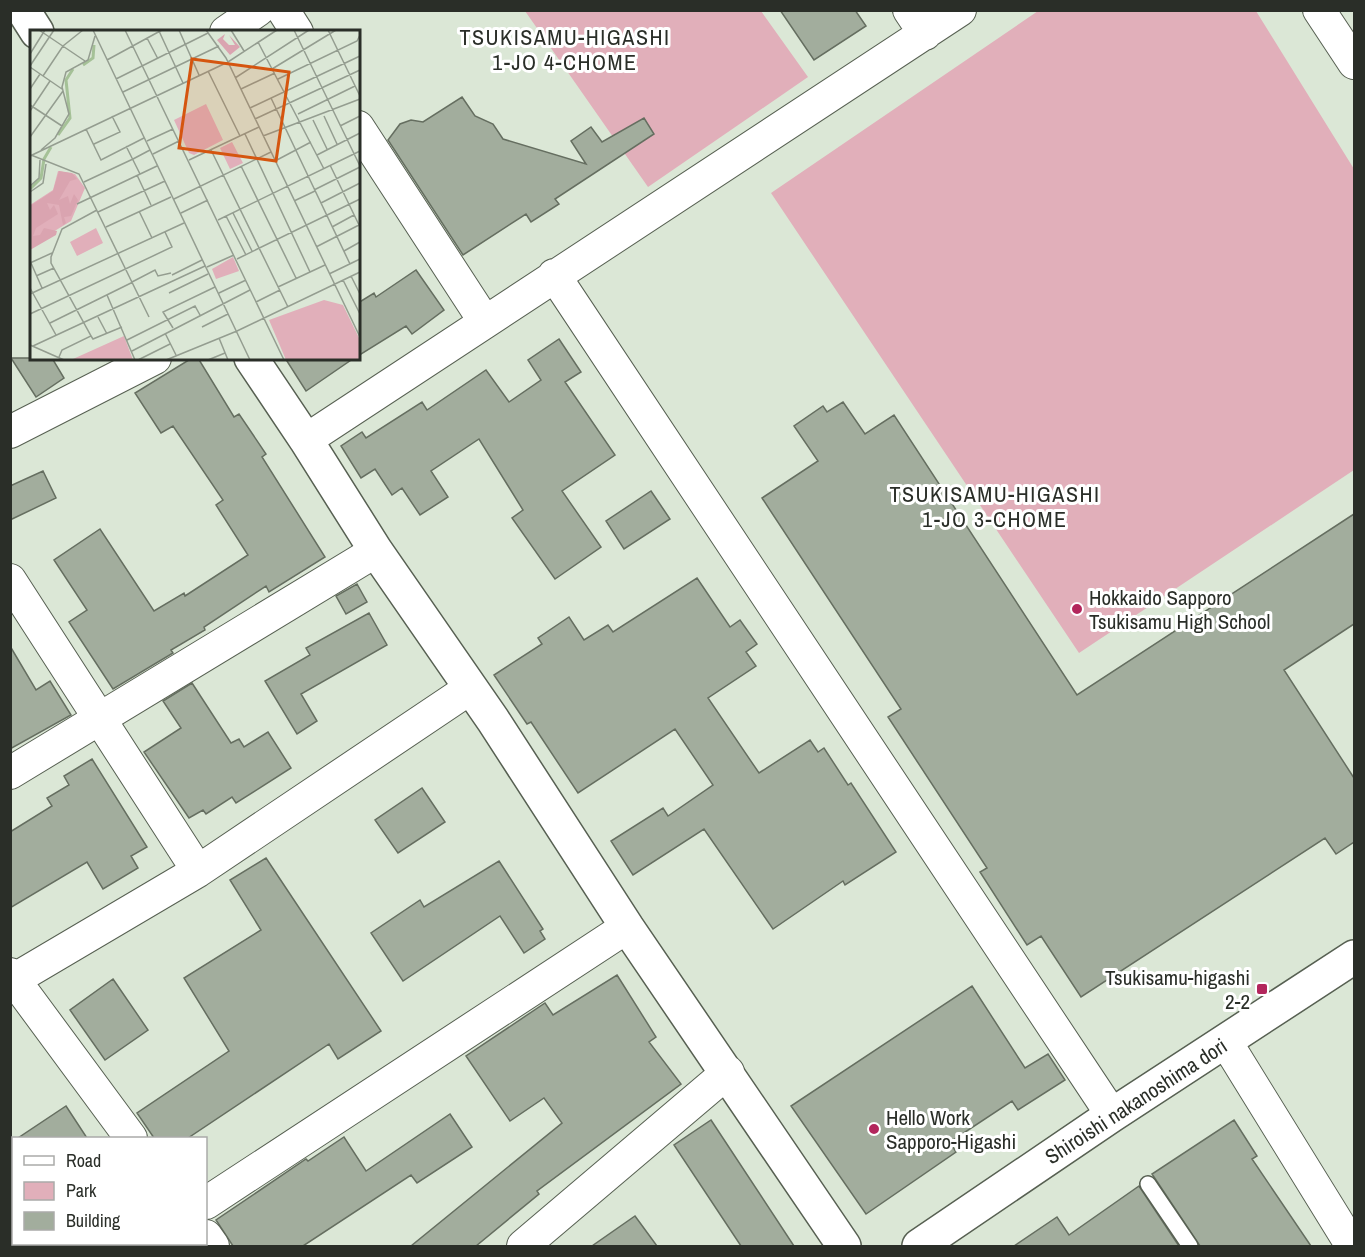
<svg xmlns="http://www.w3.org/2000/svg" width="1365" height="1257" viewBox="0 0 1365 1257" font-family="'Archivo Narrow',sans-serif">
<style>
.green{fill:#e1afba}
.building{fill:#a2ad9d;stroke:#656e60;stroke-width:1.5}
.lines{fill:none;stroke-linecap:round;stroke-linejoin:round}
.service-casing{stroke:#576052;stroke-width:18}
.minor-casing{stroke:#576052;stroke-width:34}
.tertiary-casing{stroke:#576052;stroke-width:36}
.service{stroke:#fff;stroke-width:15}
.minor{stroke:#fff;stroke-width:32}
.tertiary{stroke:#fff;stroke-width:33}
.poi-dot{fill:#b3265c;stroke:#fff;stroke-width:2}
.labels{text-anchor:middle;dominant-baseline:central;stroke-width:6;stroke-linejoin:round;paint-order:stroke}
.poi-label{font-size:21px;fill:#2a2e28;stroke:#fff;text-anchor:start}
.street-label{font-size:21px;fill:#2a2e28;stroke:#fff}
.neighbourhood-label{font-size:22px;letter-spacing:1.5px;fill:#2a2e28;stroke:#fff}
.inset-river{fill:none;stroke:#a5c197;stroke-width:3}
.inset-road{fill:none;stroke:#949d90;stroke-width:1.5}
.view{fill:#d5550f;fill-opacity:0.15;stroke:#d5550f;stroke-width:3}
.inset-edge{fill:none;stroke:#2a2e28;stroke-width:3}
</style>
<rect width="100%" height="100%" fill="#dbe7d6"/>
<path class="green" d="M525 11H761L808 77 648 187Z
M1038 11H1256L1354 169V470L1079 653 771 193Z"/>
<path class="building" d="M780 10H855L866 26 814 60Z
M462 97 475 116 493 124 503 139 586 164 571 141 591 127 602 142 644 118 654 134 555 199 559 204 531 222 526 214 463 255 388 140 400 124 411 120 423 122Z
M416 270 444 310 412 334 406 326 358 356V303L374 293 376 297Z
M559 339 581 372 565 382 615 455 562 491 601 547 555 579 512 518 523 510 479 439 431 471 448 497 420 515 402 488 392 495 375 469 361 478 341 446 362 432 366 438 422 402 427 410 486 370 509 402 541 380 528 360Z
M11 358H52L64 378 36 397Z
M192 358H198L234 417 239 414 266 454 262 457 325 557 269 592 266 586 204 627 205 630 171 650 173 653 113 689 69 622 87 610 54 560 100 529 154 611 184 593 185 596 248 555 216 505 223 500 173 426 161 433 135 393Z
M285 358H354L306 391Z
M843 402 865 434 894 415 1077 695 1354 514V624L1284 670 1354 778V842L1336 854 1325 838 1081 997 1041 936 1027 945 980 872 987 868 888 717 901 709 762 498 818 461 794 426 823 406 827 412Z
M43 471 56 498 10 520V486Z
M651 491 670 519 624 549 606 521Z
M697 578 730 627 740 620 757 644 746 652 756 666 708 698 759 773 810 740 818 752 824 748 848 785 851 783 896 852 845 885 843 881 773 929 704 829 633 875 611 841 663 808 668 816 713 785 675 729 578 793 531 722 527 724 494 675 542 644 538 638 569 617 584 640 608 625 613 632Z
M357 584 367 602 346 614 336 596Z
M369 613 387 645 301 694 317 721 297 734 265 681 310 655 306 648Z
M10 646 36 690 50 681 71 715 10 749Z
M192 683 231 743 239 739 244 747 268 732 291 768 236 803 232 797 206 814 203 810 189 818 144 752 181 728 163 701Z
M92 759 147 847 131 856 138 868 103 889 87 862 10 908V832L52 806 47 798 69 785 64 776Z
M422 788 445 822 398 853 375 820Z
M266 858 381 1031 338 1059 329 1044 188 1138H154L137 1113 229 1051 184 978 261 930 230 880Z
M499 861 543 929 540 931 545 939 524 953 500 916 403 981 371 933 420 900 424 907Z
M617 975 656 1037 649 1042 681 1084 537 1191 539 1194 476 1246H411L562 1123 544 1098 510 1121 466 1056 545 1003 553 1015Z
M113 979 148 1030 105 1060 70 1010Z
M972 986 1025 1068 1048 1054 1065 1080 1018 1110 1012 1101 950 1142 956 1152 866 1214 791 1106Z
M66 1106 87 1138H18Z
M450 1114 472 1147 417 1183 411 1175 303 1246H233L216 1220 306 1159 308 1161 344 1137 366 1171Z
M711 1120 794 1246H741L674 1145Z
M1234 1120 1257 1156 1252 1159 1311 1246H1200L1152 1174Z
M1139 1186 1179 1246H1014L1057 1217 1069 1235Z
M635 1216 657 1246H592Z"/>
<g class="lines">
<g class="service-casing">
<path id="service" d="M1148 1184 1190 1246"/>
</g>
<g class="minor-casing">
<path id="minor" d="M283 10 297 32
M909 10 925 34
M1319 10 1354 63
M226 32 258 10
M358 127 485 322
M554 275 1112 1115
M10 432 155 358
M306 440 960 10
M10 580 198 871
M10 773 376 551
M10 974 131 1138
M10 982 198 871 469 689
M1226 1042 1352 1246
M206 1203 627 927
M10 1223 14 1221
M206 1236 213 1246
M523 1246 728 1072"/>
</g>
<g class="tertiary-casing">
<path id="tertiary" d="M23 10 37 32
M251 358 306 440 376 551 493 720 627 927 844 1246
M919 1246 1112 1115 1354 957"/>
</g>
<use href="#service" class="service"/>
<use href="#minor" class="minor"/>
<use href="#tertiary" class="tertiary"/>
</g>
<g class="poi-dot">
<circle cx="1077" cy="609" r="6"/>
<rect x="1256" y="983" width="12" height="12" rx="3"/>
<circle cx="874" cy="1129" r="6"/>
</g>
<g class="labels">
<g class="poi-label">
<text x="1089" y="597">Hokkaido Sapporo<tspan x="1089" dy="24">Tsukisamu High School</tspan></text>
<text x="1250" y="977" text-anchor="end">Tsukisamu-higashi<tspan x="1250" dy="24">2-2</tspan></text>
<text x="886" y="1117">Hello Work<tspan x="886" dy="24">Sapporo-Higashi</tspan></text>
</g>
<g class="street-label">
<text transform="translate(1136 1101) rotate(-33)">Shiroishi nakanoshima dori</text>
</g>
<g class="neighbourhood-label">
<text x="565" y="37">TSUKISAMU-HIGASHI<tspan x="565" dy="25">1-JO 4-CHOME</tspan></text>
<text x="995" y="494">TSUKISAMU-HIGASHI<tspan x="995" dy="25">1-JO 3-CHOME</tspan></text>
</g>
</g>
<g transform="translate(30 30)">
<rect width="330" height="330" fill="#dbe7d6"/>
<path d="M176 74 193 110 164 125 159 123 144 90ZM202 112 213 133 200 139 190 118ZM28 141 45 144 55 158 41 191 0 216V175L23 160ZM66 198 73 213 47 226 40 212ZM203 227 209 241 186 249 182 239ZM294 270 313 275 330 310V330H256L239 290ZM94 306 103 330 43 329Z" fill="#e1afba"/>
<path d="M195 4 193 9 199 15H205L199 5 210 17 200 25 187 10ZM29 141 42 143 47 149 40 151 29 170 38 166 40 174 44 164 48 170 41 186 34 187 36 193 33 195 29 175 17 173 20 180 24 175 28 184 6 198 3 206 10 205 14 198 27 201 26 205 0 220V176L23 161Z" fill="#daa4b0"/>
<path class="inset-river" d="M53 35 63 28 64 15M28 105 40 88 36 50 43 39M0 159 11 148 14 129 21 117"/>
<path class="inset-road" d="M9 0 55 31M63 0 220 330M95 0 254 330M149 0 169 45M176 0 196 28 330 307M201 0 214 21M264 0 330 136M298 0 330 66M129 1 153 53M117 8 128 29M228 12 294 139M0 24 15 0M77 30 132 0M0 36 24 0M0 37 32 59M242 39 306 0M178 41 210 106M13 46 33 16 53 0M205 48 279 0M86 49 178 3M248 49 327 11 330 5M0 59 10 44M211 59 245 43M93 62 189 16M241 68 320 234M0 75 32 96M220 78 330 26M0 81 20 51M268 84 325 56M294 86 307 114M225 89 330 40M283 90 297 119M310 96 330 86M56 99 71 130 114 108M215 104 280 242M233 106 330 69M0 107 33 61M117 111 143 99M64 114 90 102 82 86M96 116 110 144M11 120 25 108 39 84 32 57 36 42 58 30 65 6M181 120 258 277M123 124 149 111M1 125 49 144 119 287M287 125 330 103M0 126 198 32 247 0M103 129 120 120M159 130 229 97M245 131 281 112M300 135 330 197M211 136 266 248M107 145 121 175M54 152 103 129M0 156 9 148 10 130M284 160 330 137M0 162 13 153 16 134M144 169 241 122M264 171 285 161M291 173 330 153M47 174 127 136M109 181 122 208M68 182 135 151M151 183 178 170M203 183 222 221M196 186 216 225M188 190 330 121M76 197 141 167M302 197 324 185M286 217 329 195M314 221 330 212M207 229 330 169M0 233 22 223M1 233 12 258M177 237 204 225M299 244 330 229M142 245 172 230M6 246 24 238M321 246 330 264M313 250 330 284M102 252 125 240 128 246 141 243M248 257 295 235M0 258 26 305M139 263 178 244M189 263 216 250M0 264 154 193M77 265 105 330M226 272 250 260M0 284 142 217 135 202M68 287 77 304M20 293 103 252M172 297 198 284M143 298 133 282 185 257M135 303 146 325M61 306 63 309 92 297M189 308 198 330M97 310 165 276 170 285M0 315 34 330M3 316 175 236M102 321 220 260M29 327 32 320 61 306 21 233V227L32 199 67 180M108 330 140 314M136 330 207 301 330 242M178 330 195 323"/>
<path class="view" d="M162 29 259 42 246 131 149 118Z"/>
<rect width="330" height="330" class="inset-edge"/>
</g>
<rect width="1365" height="1257" fill="none" stroke="#2a2e28" stroke-width="24"/>
<rect x="12" y="1137" width="195" height="108" fill="#ffffff" stroke="#aaaba9" stroke-width="1.5"/>
<rect x="24" y="1156" width="30" height="9" fill="#ffffff" stroke="#aaaba9" stroke-width="1.5"/>
<text x="66" y="1167" font-size="18" fill="#2a2e28">Road</text>
<rect x="24" y="1182" width="30" height="18" fill="#e1afba" stroke="#aaaba9" stroke-width="1.5"/>
<text x="66" y="1197" font-size="18" fill="#2a2e28">Park</text>
<rect x="24" y="1212" width="30" height="18" fill="#a2ad9d" stroke="#aaaba9" stroke-width="1.5"/>
<text x="66" y="1227" font-size="18" fill="#2a2e28">Building</text>
</svg>
